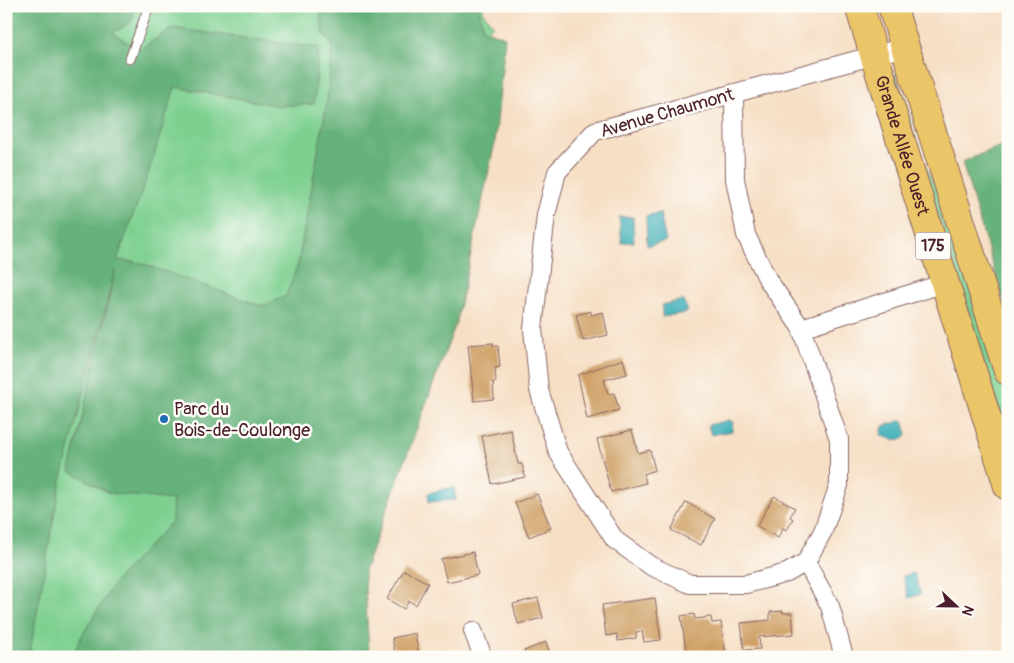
<svg xmlns="http://www.w3.org/2000/svg" width="1014" height="663" viewBox="0 0 1014 663" font-family="Pangolin,sans-serif">
<style>
.green{fill:#7ed091;stroke:#64785e}
.forest{fill:#66b27b;stroke:#586853}
.water{fill:#3eafb7;stroke:#446771}
.building{fill:#cfa066}
.lines{fill:none;stroke-linecap:round;stroke-linejoin:round}
.lane-casing{stroke:#866261;stroke-width:11}
.street-casing{stroke:#866261;stroke-width:20}
.primary-casing{stroke:#866261;stroke-width:30}
.lane{stroke:#fff;stroke-width:9}
.street{stroke:#fff;stroke-width:18}
.primary{stroke:#ebc669;stroke-width:28}
.poi-dot{fill:#1f6fb2;stroke:#fdfcf7;stroke-width:2}
.labels{text-anchor:middle;dominant-baseline:central;stroke-width:5;stroke-linejoin:round;paint-order:stroke}
.shield{fill:#fdfcf7;stroke:#806168;stroke-width:1}
.shield-label{font-size:16px;font-weight:bold;fill:#4a1f2b}
.street-label{font-size:18px;fill:#4a1f2b;stroke:#fdfcf7}
.poi-label{font-size:18px;fill:#4a1f2b;stroke:#fdfcf7;text-anchor:start}
</style>
<rect width="100%" height="100%" fill="#fdfcf7"/>
<filter id="ink" filterUnits="userSpaceOnUse"><feTurbulence type="fractalNoise" baseFrequency=".02" numOctaves="2"/><feDisplacementMap in="SourceGraphic" scale="10" xChannelSelector="R" yChannelSelector="G"/><feConvolveMatrix kernelMatrix="1 2 1 2 8 2 1 2 1" color-interpolation-filters="sRGB"/></filter>
<filter id="wash" filterUnits="userSpaceOnUse"><feTurbulence type="fractalNoise" baseFrequency=".0096" numOctaves="4" result="noise"/><feDisplacementMap in="SourceGraphic" scale="20" xChannelSelector="R" yChannelSelector="G"/><feGaussianBlur stdDeviation="1.12" result="paint"/><feColorMatrix in="noise" values="0 0 0 0 0 0 0 0 0 0 0 0 0 0 0 0 0 1.4 0 .05"/><feComposite in="paint" operator="in"/></filter>
<g filter="url(#wash)">
<rect width="100%" height="100%" fill="#f6dfc5"/>
<path class="green" d="M6 6H483V12L493 25 458 60 241 657H6Z
M894 74H896L924 163 948 212 1008 397V440Z"/>
<path class="forest" d="M6 6H136L131 22 113 33 139 50 172 28 319 48 314 104 280 106 175 87 149 171 117 260 141 263 262 306 286 296 298 264 327 101 332 45 324 35 320 15 325 6H479L483 29 505 37 495 142 456 323 364 571 369 652 355 657H72L81 637 114 583 172 521 173 500 109 493 70 471 115 270 59 489 29 657H6Z
M1008 143V316L962 162Z"/>
<path class="water" d="M660 213 666 241 647 246 646 216Z
M633 217 634 242 622 243 619 217Z
M683 300 688 311 686 313 662 317V305Z
M730 420 731 422H733L732 431 711 435 708 425Z
M903 420 907 434C902 443 889 439 881 435L883 426Z
M454 487 456 500 429 502 428 493Z
M914 573 921 594 909 598 903 576Z"/>
<g id="blocks">
<path class="building" d="M591 311V315L603 312 608 335 583 341 576 315Z
M493 343V346H498L500 367 495 368 496 382H493L494 399 474 401 468 345Z
M623 359 627 374 604 380 608 394 614 393 619 410 587 419 578 375Z
M511 430 518 464H522L525 477 492 484 482 436Z
M632 430 638 453 650 450 655 470 644 474 646 483 611 492 597 439Z
M537 494 551 528 529 537 515 503Z
M774 496 795 508 790 517 793 519 787 530 783 528 778 538 757 526Z
M686 502 715 519 701 545 671 530Z
M473 552 478 575 447 582 441 559Z
M404 570 428 583 416 605 409 601 404 609 387 599Z
M538 598 543 618 518 624 513 604Z
M655 598 661 640 644 642 642 631 636 632V638L618 641 617 634 606 636 602 605Z
M783 611V613H792L794 634 759 637 760 649 744 650 741 623 770 620V612Z
M694 614 695 619 711 617 712 623 721 622 726 657H687L681 616Z
M415 633 419 657H396L392 638Z
M546 642 551 657H526L524 651Z"/>
</g>
</g>
<g filter="url(#ink)">
<use href="#blocks" fill-opacity="0" stroke="#866261" stroke-width="1"/>
<g class="lines">
<g class="lane-casing">
<path id="lane" d="M130 59 149 6"/>
</g>
<g class="street-casing">
<path id="street" d="M734 93 735 179 746 235 768 280 801 328 839 439V485L823 531 806 562
M801 328 945 283
M806 562 787 573 746 584H690L651 566 615 540 558 452 539 390 533 329 546 215 557 172 595 131 905 47
M806 562 830 606 844 657
M473 631 483 657"/>
</g>
<g class="primary-casing">
<g id="primary">
<path id="s1" d="M859 6 1008 486"/>
<path d="M892 6 1008 371"/>
</g>
</g>
<use href="#lane" class="lane"/>
<use href="#street" class="street"/>
<use href="#primary" class="primary"/>
</g>
</g>
<circle class="poi-dot" cx="164" cy="419" r="5"/>
<g class="labels">
<rect class="shield" x="915.5" y="232.5" width="35" height="27" rx="4"/>
<g class="shield-label">
<text x="933" y="246">175</text>
</g>
<g class="street-label">
<text transform="translate(667 113) rotate(-16)">Avenue Chaumont</text>
<text stroke="none"><textPath href="#s1" startOffset="146">Grande Allée Ouest</textPath></text>
</g>
<g class="poi-label">
<text x="174" y="409">Parc du<tspan x="174" dy="21">Bois-de-Coulonge</tspan></text>
</g>
</g>
<rect width="1014" height="663" fill="none" stroke="#fdfcf7" stroke-width="25"/>
<g transform="translate(956 606) rotate(112)" stroke="#fdfcf7" stroke-width="4" paint-order="stroke">
<path d="M0-4L9 19L0 12L-9 19Z" fill="#4a1f2b"/>
<text y="-8" font-size="14" font-weight="bold" text-anchor="middle" fill="#4a1f2b">N</text>
</g>
</svg>
